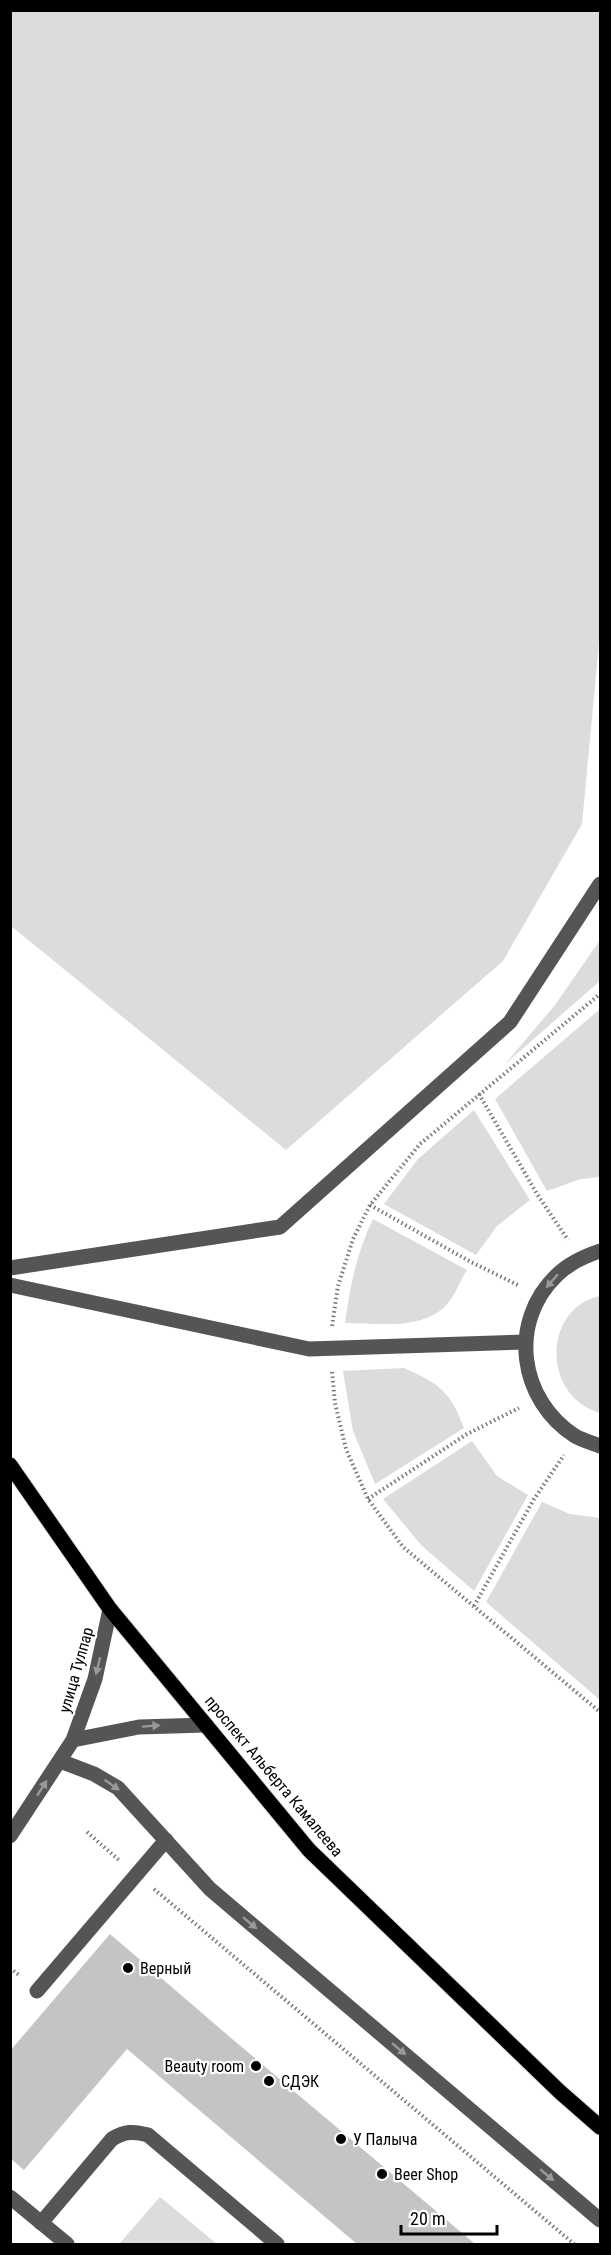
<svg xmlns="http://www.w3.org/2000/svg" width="611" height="2255" viewBox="0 0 611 2255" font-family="'Roboto Condensed',sans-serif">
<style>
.green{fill:#dcdcdc}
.building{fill:#c4c4c4}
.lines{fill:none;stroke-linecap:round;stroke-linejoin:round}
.major-casing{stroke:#dbdbdb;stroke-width:17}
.path{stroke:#777;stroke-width:4;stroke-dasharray:1.5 3;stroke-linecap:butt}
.minor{stroke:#555;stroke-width:15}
.major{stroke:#000;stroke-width:15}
.oneway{fill:#999}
.poi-dot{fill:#000;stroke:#fff;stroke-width:2}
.labels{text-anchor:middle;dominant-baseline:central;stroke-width:4.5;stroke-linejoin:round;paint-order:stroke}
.street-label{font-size:16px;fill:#000;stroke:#fff}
.poi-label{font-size:16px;fill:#000;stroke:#fff;text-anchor:start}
</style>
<rect width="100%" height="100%" fill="#fff"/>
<path class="green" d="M10 11H600V632L582 824 503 961 286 1150 11 926Z
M600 940V981L505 1064 555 1005Z
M600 1009V1177L581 1179 547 1191 495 1099Z
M474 1110 530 1200 497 1226 476 1255 384 1204 418 1159Z
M373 1219 467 1270C461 1279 457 1290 451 1299 429 1332 379 1323 345 1323 350 1286 357 1252 373 1219Z
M600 1296V1413C541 1396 543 1308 600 1296Z
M404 1368C440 1384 450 1391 464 1428L375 1484 353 1431 343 1371Z
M472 1441 497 1476 528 1495 474 1591 421 1545 383 1499Z
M542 1502 570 1514 600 1518V1700L486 1602Z
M160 2197 217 2244H119Z"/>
<path class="building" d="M110 1934 231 2038 475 2244H357L127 2049 24 2170 10 2158V2051Z"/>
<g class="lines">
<g class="major-casing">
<path id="major" d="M10 1465 110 1609 309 1850 560 2092 600 2127"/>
</g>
<path class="path" d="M479 1094 537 1194 568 1240
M370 1205 471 1262 520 1286
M332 1326 338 1286 353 1239 370 1205 420 1144 600 994
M332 1372 335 1403 346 1449 368 1499 403 1547 600 1712
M368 1499 467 1434 519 1408
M474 1606 534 1499 564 1455
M87 1832 120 1861
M154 1889 574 2244
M10 1968 19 1975"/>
<path class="minor" d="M600 1251C585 1256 569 1263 557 1275 508 1322 519 1400 575 1436 582 1440 592 1443 600 1446
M10 1268 280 1227 510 1022 600 884
M10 1285 309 1349 525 1342
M73 1740 139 1727 206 1725
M60 1761 94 1774 118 1788 210 1889 600 2220
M10 1836 73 1740 95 1679 110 1609
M37 1991 166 1840
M10 2197 67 2244
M41 2223 112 2139C125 2131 134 2131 148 2135L277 2244"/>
<use href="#major" class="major"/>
</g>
<defs><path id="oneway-solid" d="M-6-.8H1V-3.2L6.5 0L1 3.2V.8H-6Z" transform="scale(1.5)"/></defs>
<g class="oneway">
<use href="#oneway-solid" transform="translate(552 1281) rotate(131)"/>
<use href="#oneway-solid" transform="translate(98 1666) rotate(104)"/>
<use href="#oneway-solid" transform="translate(151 1726) rotate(-4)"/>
<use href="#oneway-solid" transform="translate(112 1785) rotate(35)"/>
<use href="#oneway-solid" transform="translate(42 1788) rotate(-57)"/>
<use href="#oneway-solid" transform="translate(250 1923) rotate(40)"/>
<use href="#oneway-solid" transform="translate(399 2049) rotate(40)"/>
<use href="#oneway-solid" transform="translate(547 2175) rotate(40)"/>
</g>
<g class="poi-dot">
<circle cx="128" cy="1968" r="6"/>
<circle cx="256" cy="2066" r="6"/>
<circle cx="269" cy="2081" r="6"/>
<circle cx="341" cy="2139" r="6"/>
<circle cx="382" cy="2174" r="6"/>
</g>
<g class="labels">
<g class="street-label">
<text transform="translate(76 1670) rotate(-74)">улица Тулпар</text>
<text transform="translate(274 1776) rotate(50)">проспект Альберта Камалеева</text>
</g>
<g class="poi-label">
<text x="140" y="1968">Верный</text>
<text x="244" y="2066" text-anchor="end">Beauty room</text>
<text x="281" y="2081">СДЭК</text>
<text x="353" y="2139">У Палыча</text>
<text x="394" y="2174">Beer Shop</text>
</g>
</g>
<rect width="611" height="2255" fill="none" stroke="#000000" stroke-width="24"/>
<path d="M401 2225v9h96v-9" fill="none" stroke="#000000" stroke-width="3"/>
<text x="410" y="2225" font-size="18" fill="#000000" stroke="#ffffff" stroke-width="4.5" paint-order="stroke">20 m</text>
</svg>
